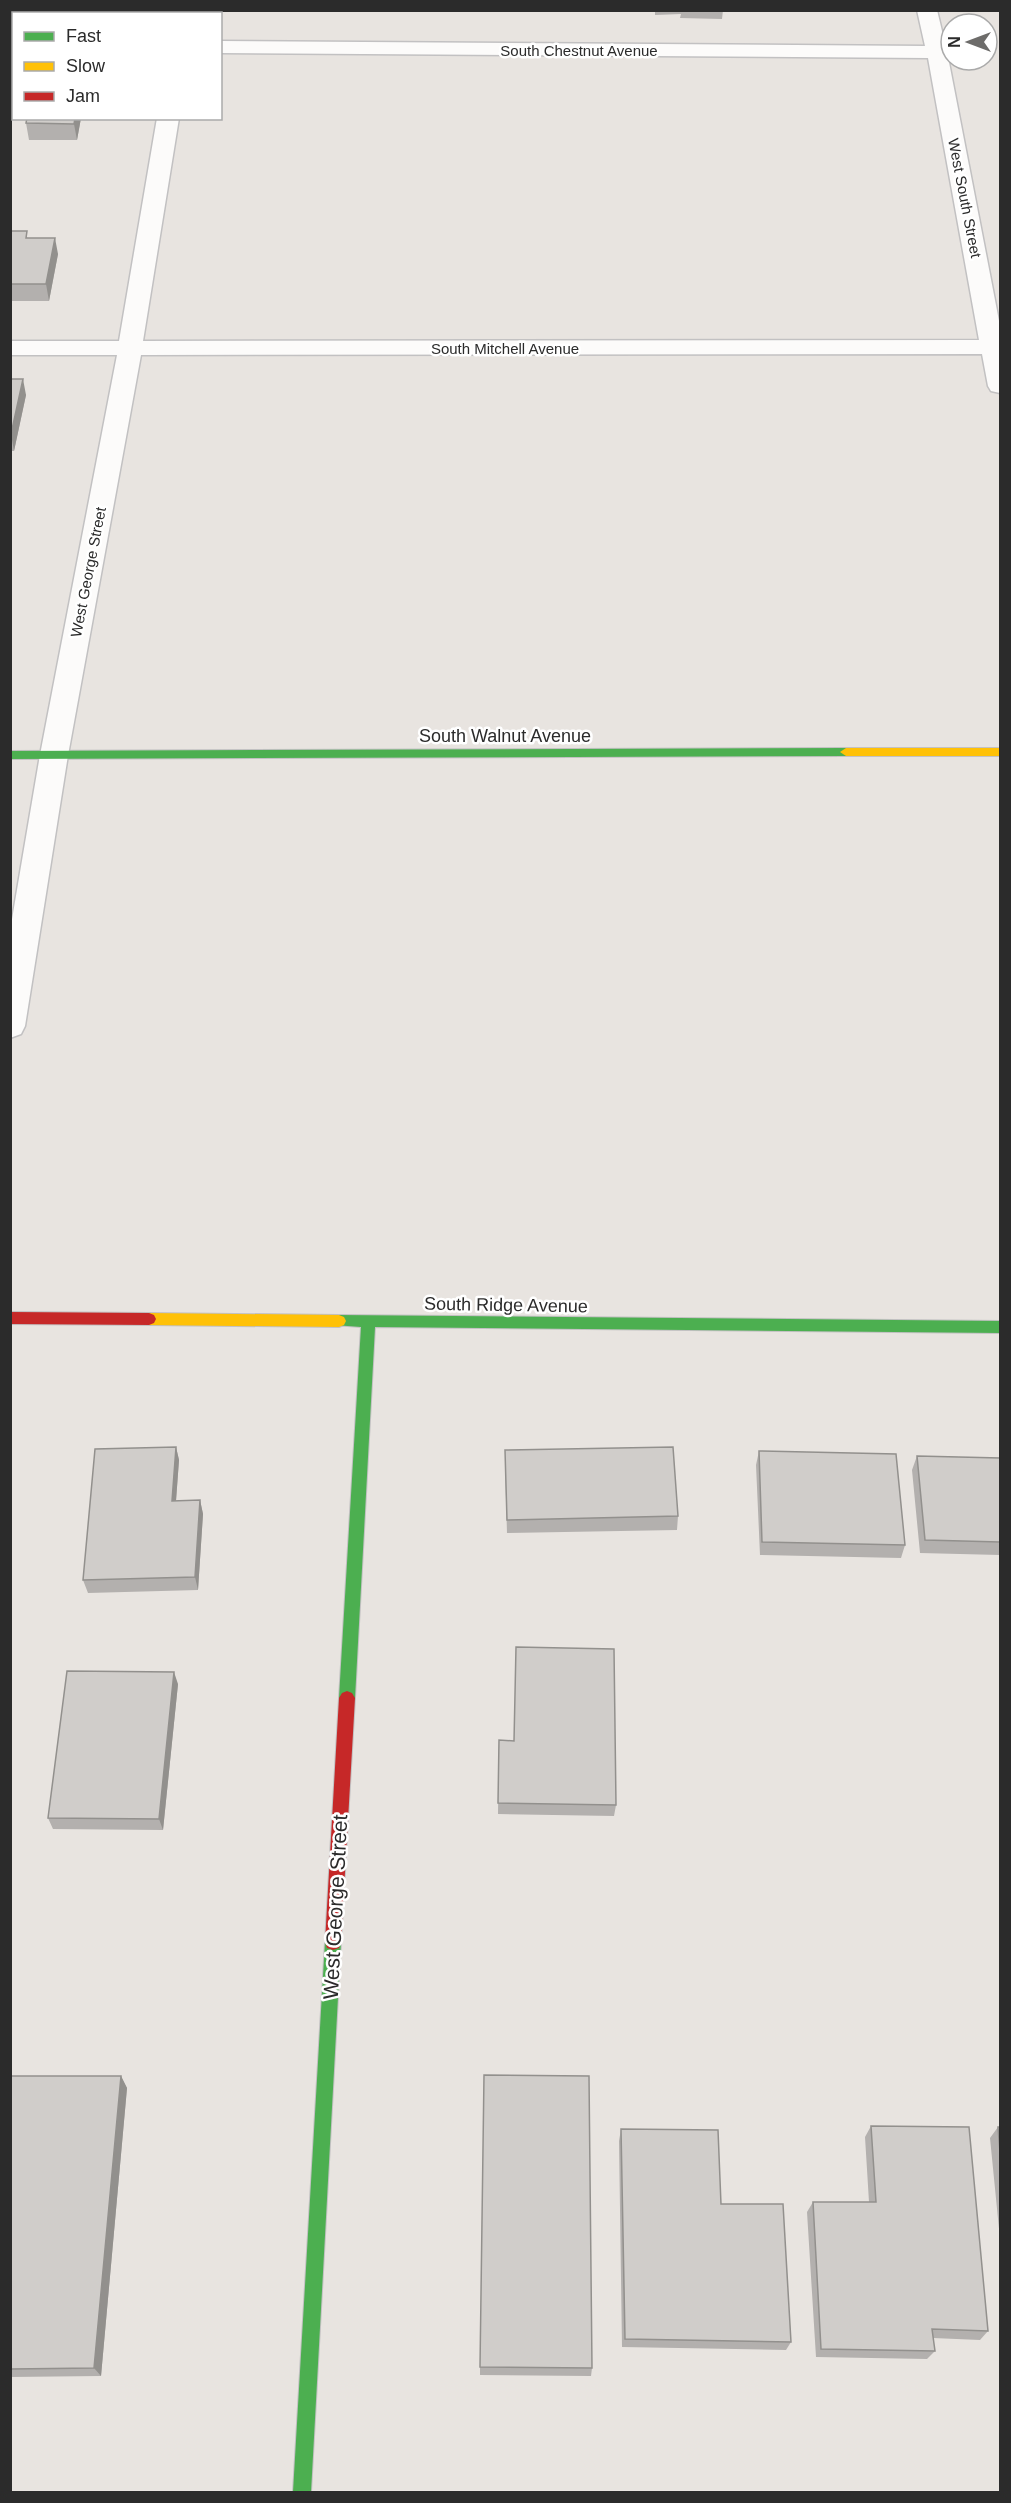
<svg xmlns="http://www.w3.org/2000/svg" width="1011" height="2503" viewBox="0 0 1011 2503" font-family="Helvetica,sans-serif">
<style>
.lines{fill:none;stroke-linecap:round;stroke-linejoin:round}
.street-casing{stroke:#c2c1c2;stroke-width:3}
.fast-casing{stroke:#c2c1c2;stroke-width:2}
.slow-casing{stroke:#c2c1c2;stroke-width:2}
.jam-casing{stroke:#c2c1c2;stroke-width:2}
.street{fill:#fcfbfa;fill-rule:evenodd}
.fast{fill:#4caf50;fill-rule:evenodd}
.slow{fill:#ffc107;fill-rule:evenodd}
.jam{fill:#c62828;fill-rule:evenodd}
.wall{fill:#b3b0ae}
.shaded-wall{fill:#92908d}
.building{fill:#d0cdca;stroke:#92908d;stroke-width:1.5}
.labels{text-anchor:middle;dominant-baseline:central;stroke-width:5;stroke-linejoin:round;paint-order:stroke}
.far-street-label{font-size:15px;fill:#2b2b2b;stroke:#fff}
.street-label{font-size:18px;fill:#2b2b2b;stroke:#fff}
.near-street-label{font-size:21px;fill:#2b2b2b;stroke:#fff}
</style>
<rect width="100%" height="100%" fill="#e8e4e0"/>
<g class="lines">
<g class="street-casing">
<path id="street" d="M175 10H195V14H175Z
M917 10H937L947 52 1000 326V393L991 391 988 386 982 354 141 355 68 755 25 1026 21 1034 10 1038V931L40 755 117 355H10V341H119L157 118H179L143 341 979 340 928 58 220 53V41L925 46Z
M10 41H14V53H10Z"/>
</g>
<g class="fast-casing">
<path id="fast" d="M846 748 852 752 846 756 10 759V751Z
M339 1315 1000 1321V1333L375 1327 355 1698 352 1703 347 1705 342 1703 339 1698 361 1327 334 1325 332 1321 334 1317Z
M333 1934 339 1936 341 1942 311 2492H293L325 1942 327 1936Z"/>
</g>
<g class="slow-casing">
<path id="slow" d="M846 748H1000V756H846L840 752Z
M149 1313 339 1315 344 1317 346 1321 344 1325 339 1327 149 1325 144 1323 142 1319 144 1315Z"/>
</g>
<g class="jam-casing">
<path id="jam" d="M10 1312 149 1313 154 1315 156 1319 154 1323 149 1325 10 1324Z
M347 1691 352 1693 355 1698 341 1942 339 1948 333 1950 327 1948 325 1942 339 1698 342 1693Z"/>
</g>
<use href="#street" class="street"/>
<use href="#fast" class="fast"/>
<use href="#slow" class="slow"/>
<use href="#jam" class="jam"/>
</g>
<path class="wall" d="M655 10H723L722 19 680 18 681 14 655 15Z
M81 118 77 140H29L26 123Z
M10 231 28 238 58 254 49 301H10Z
M10 379 26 395 14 451H10Z
M176 1447 179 1460 176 1501 200 1500 203 1514 198 1590 88 1593 83 1580Z
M759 1451 905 1545 901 1558 760 1555 756 1465Z
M917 1456 1000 1458V1555L920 1553 912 1470Z
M505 1464 678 1516 677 1530 507 1533Z
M178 1684 163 1830 53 1829 48 1818Z
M499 1740 514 1741 616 1805 614 1816 498 1814Z
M10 2076H121L127 2088 101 2376 10 2377Z
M871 2126 988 2331 980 2340 933 2338 935 2351 927 2359 816 2357 807 2212 813 2202H869L865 2137Z
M998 2127H1000V2239L990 2138Z
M621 2129 721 2204 791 2342 786 2350 622 2347 619 2141Z
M480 2367 592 2368 591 2376 480 2375Z"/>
<path class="shaded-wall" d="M75 118H81L77 140 74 124Z
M55 238 58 254 49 301 46 284Z
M23 379 26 395 14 451 11 434Z
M176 1447 179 1460 175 1514 172 1501Z
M200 1500 203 1514 198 1590 195 1577Z
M174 1672 178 1684 163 1830 159 1819Z
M121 2076 127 2088 101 2376 94 2368Z"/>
<path class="building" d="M27 118H75L74 124 26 123Z
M10 231H27L26 238H55L46 284H10Z
M10 379H23L11 434H10Z
M176 1447 172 1501 200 1500 195 1577 83 1580 95 1449Z
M673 1447 678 1516 507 1520 505 1450Z
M759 1451 896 1454 905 1545 762 1542Z
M917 1456 1000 1458V1542L925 1540Z
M516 1647 614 1649 616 1805 498 1803 499 1740 514 1741Z
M67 1671 174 1672 159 1819 48 1818Z
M484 2075 589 2076 592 2368 480 2367Z
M10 2076H121L94 2368 10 2369Z
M871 2126 969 2127 988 2331 932 2329 935 2351 821 2349 813 2202H876Z
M998 2127H1000V2152Z
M621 2129 718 2130 721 2204H783L791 2342 625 2339Z"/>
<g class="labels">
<g class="far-street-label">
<text x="579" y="50">South Chestnut Avenue</text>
<text transform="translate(965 198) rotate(79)">West South Street</text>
<text x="505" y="348">South Mitchell Avenue</text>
<text transform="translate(88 572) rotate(-79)">West George Street</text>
</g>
<g class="street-label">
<text x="505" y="736">South Walnut Avenue</text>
<text transform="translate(506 1305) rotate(1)">South Ridge Avenue</text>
</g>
<g class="near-street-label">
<text transform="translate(335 1907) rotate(-87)">West George Street</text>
</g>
</g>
<rect width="1011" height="2503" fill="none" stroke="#2b2b2b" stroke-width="24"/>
<rect x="12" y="12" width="210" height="108" fill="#ffffff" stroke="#aaaaaa" stroke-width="1.5"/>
<rect x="24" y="32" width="30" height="9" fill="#4caf50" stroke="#aaaaaa" stroke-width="1.5"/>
<text x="66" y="42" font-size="18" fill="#2b2b2b">Fast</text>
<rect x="24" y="62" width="30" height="9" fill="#ffc107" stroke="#aaaaaa" stroke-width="1.5"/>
<text x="66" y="72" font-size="18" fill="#2b2b2b">Slow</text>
<rect x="24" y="92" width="30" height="9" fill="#c62828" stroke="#aaaaaa" stroke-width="1.5"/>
<text x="66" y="102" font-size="18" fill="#2b2b2b">Jam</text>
<g transform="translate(969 42) rotate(270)"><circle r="28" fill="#ffffff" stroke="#aaaaaa" stroke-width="1.5"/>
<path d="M0-4.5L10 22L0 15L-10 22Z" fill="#6d6c6a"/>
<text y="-9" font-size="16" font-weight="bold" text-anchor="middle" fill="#2b2b2b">N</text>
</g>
</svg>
